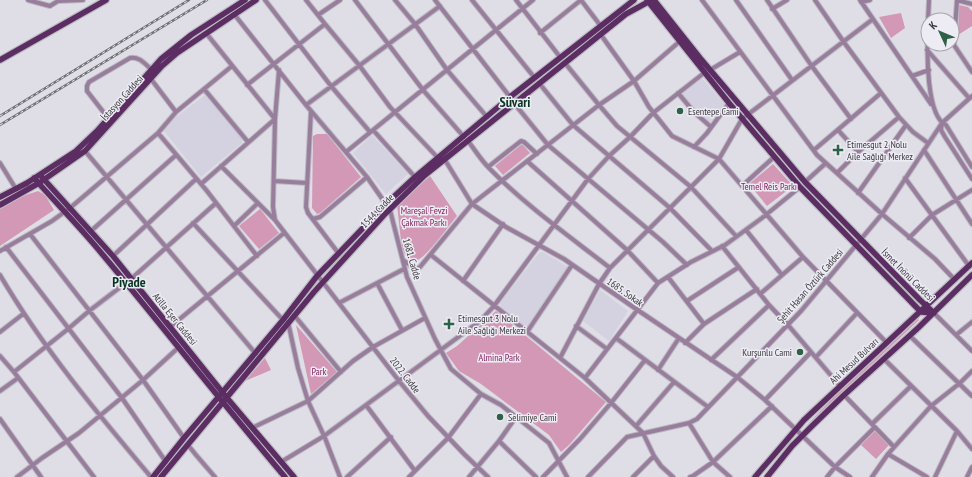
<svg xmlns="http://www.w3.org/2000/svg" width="972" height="477" viewBox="0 0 972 477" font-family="'PT Sans Narrow',sans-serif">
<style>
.built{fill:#d4d1e1}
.green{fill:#d398b5}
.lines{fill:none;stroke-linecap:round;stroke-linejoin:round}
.minor-casing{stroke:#bbbac1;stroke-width:6}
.major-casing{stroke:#bbbac1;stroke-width:8}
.minor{stroke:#987e9c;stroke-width:4}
.major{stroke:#5b2d63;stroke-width:5.5}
.rail-casing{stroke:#727177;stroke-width:2.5}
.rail{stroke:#edebf3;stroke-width:1;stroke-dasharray:3;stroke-linecap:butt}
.poi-dot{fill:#2d6248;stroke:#edebf3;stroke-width:1.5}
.labels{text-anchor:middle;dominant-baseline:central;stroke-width:3;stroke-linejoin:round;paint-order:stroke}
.street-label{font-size:10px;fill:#3b3a3e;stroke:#edebf3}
.poi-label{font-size:10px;fill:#3b3a3e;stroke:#edebf3;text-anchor:start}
.park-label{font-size:10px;fill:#87215f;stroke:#edebf3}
.district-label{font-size:14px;font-weight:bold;fill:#073522;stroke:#edebf3}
</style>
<rect width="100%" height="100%" fill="#dfdee6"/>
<path class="built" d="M702 78 725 105 710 123 698 113 682 94Z
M205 95 242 139V143L201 177 164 131 175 118Z
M372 135 408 174 386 194 353 153Z
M543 252 568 267 526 328 501 308 500 303 539 253Z
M600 290 628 311 609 341 583 321Z"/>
<path class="green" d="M959 5 968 7 972 11V26L958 35Z
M901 13 905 28 891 38 879 17Z
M317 134H327L361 177 320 213 317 214 312 208 313 136Z
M522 144 530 153 503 175 495 166Z
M773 164 793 186 767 206 749 184Z
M430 176 457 216C449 225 426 259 415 261 410 262 406 257 404 252 400 242 399 218 397 206Z
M38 191 45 195 54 210 0 246V209L23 196Z
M260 209 279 233 259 249 239 226Z
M496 311 606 402 569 445 561 452 549 435 481 384 459 371 446 353 457 346Z
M918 319 919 320 804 428 833 398Z
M296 325 337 372 311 394Z
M265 358 271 370 245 381Z
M875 431 889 445 876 459 861 445Z"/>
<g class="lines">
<g class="minor-casing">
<path id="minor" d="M28 0 50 6 58 1 83 0
M265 0 331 86 370 132
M306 0 325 24 359 65 390 107 438 158
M355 0 423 90 464 137
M395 0 415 24 447 70 487 117
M435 0 510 97
M472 0 534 77
M516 0 560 57
M581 0 600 25
M702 0 817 155 882 214 935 259 955 280
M736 0 792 80
M767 0 811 65 851 119
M815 0 843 41 899 117 913 132 928 143
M860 0 931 104
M957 0 954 45 972 72
M957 0 972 4
M861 2 870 0
M772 9 787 0
M234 14 306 105 367 177 390 210 407 277 435 339 451 369 481 394 501 405 549 443 567 477
M318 15 340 0
M928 20 929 0
M928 32C927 52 926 116 946 125L972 167
M540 33 581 0
M601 35 634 81 649 107 672 136 719 159 803 257 887 343
M927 50 969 98
M565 63 599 105 617 126 691 187 736 236
M279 70 275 119 273 207 275 220 399 381 428 416 464 454 488 477
M710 70 740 52
M912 76 929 70
M151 79 176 112
M539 83 573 125 670 208 712 251
M247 85 325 24
M204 89 248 142
M678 93 694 112 711 127
M514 103 548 145 663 242 687 265
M306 105 440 6
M311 111 306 207 308 213 339 254
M108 118 87 91V86L89 82 130 58C139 56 145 64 151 69
M942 123 941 130 945 137 972 179
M373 130 415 177
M838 130 858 152
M158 133 207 191 257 256
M468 141C475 150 481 160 489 168 525 205 569 236 610 268
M694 147 707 133 729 103
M814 150 881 93
M924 150 972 224
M85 151 256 354
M346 152 533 0
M445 160 472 204 506 227 564 259 639 311 737 377 765 400 835 467 850 477
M527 161 627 250 658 283
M0 163 16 189
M221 166 275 220
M488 167 521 141 524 142 537 154
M837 173 858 152 899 117
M905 178 969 266
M274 181 307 183
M805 182 826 163
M201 184 275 119 206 33
M742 186 774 157
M858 193 906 125
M313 219 320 217 367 177
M193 223 283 320
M234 226 258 203
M746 230 782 275
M91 231 176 155
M30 234 143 380 184 438
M909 238 932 215 972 190
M722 246 769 305 788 325 840 386
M6 247 122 398 166 462
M0 251 52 221 70 208 158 133 176 112 232 66
M431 255 585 378 643 433 654 456 661 466 673 477
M113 256 196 179
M403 260 415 269 420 267 472 204 599 105 634 81 679 42
M0 275C43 348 97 413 151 477
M668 277 704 324
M463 281 503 224
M377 283 402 330
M760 294 803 257
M687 301 739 267
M339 303 404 269
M934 313 972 351
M294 315 341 372
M288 322 298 368 308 401 325 438 340 477
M576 326 607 349
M170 327 284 233
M0 332 23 314
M527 332 572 265
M956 335 972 322
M910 336 972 396
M616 338 708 407
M685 343 704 324 757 289
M0 356 14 372 94 477
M816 357 857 313
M560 358 599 284 610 268 719 159 742 119 873 19
M884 359 957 431 972 449
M711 360 769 305
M658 370 679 338
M14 372 68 329 89 311 131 279 216 203
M585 378 658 283 691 262 725 245 762 218 800 187
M0 391 18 378
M844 395 894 447
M765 400 811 352
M366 405 415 471
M0 419 41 477
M689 423 713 462 730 477
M872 424 911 386
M636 426 674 382
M252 428 308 401 353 361 373 347 425 318
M499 441 536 477
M188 445 196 455 215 477
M888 454 927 477
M281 462 324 436 480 321 494 306 588 179 609 156 630 137 653 113 704 73
M17 477 42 458 79 433 143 380 179 347
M347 477 391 437
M409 477 448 438 481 394
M469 477 499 441 516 417
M543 477 580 439 611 403 645 360
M588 477 627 437 689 423 697 419 801 311 882 214 942 123 972 96
M633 477 654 456
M690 477 693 476 713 462 772 406
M827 477 835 467 875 427
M872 477 888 454 931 406 960 383 972 371
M935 477 957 431
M967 477 972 467"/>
</g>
<g class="major-casing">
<path id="major" d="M647 0 729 103 800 187 921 312 934 313
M654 0 700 58 805 182 920 300 934 313
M0 60 106 0
M40 175 113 256 227 398 294 477
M34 178C57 204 81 228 103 255 164 328 223 404 285 477
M0 197 27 183 76 151 97 131 161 59 191 35 245 0
M0 205 39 183 85 151 162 66 177 53 256 0
M153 477 184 438 283 320 317 276 386 204 415 177 510 97 634 0
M161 477 314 292 385 214 425 175 626 14 648 2 655 1
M755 477 804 420 972 263
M767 477 792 446 811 427 844 395 918 328 972 275"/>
</g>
<use href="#minor" class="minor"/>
<use href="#major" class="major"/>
<g class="rail-casing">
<path id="rail" d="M0 116 189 0
M0 125 207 0"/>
</g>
<use href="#rail" class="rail"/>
</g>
<g class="poi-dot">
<circle cx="680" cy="111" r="4"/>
<path d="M836 144h4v4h4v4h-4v4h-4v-4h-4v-4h4z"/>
<path d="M447 318h4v4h4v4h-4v4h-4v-4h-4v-4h4z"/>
<circle cx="800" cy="352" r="4"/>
<circle cx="500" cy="417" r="4"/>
</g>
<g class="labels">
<g class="street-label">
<text transform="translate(122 98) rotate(-48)">İstasyon Caddesi</text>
<text transform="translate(377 211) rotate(-46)">1544. Cadde</text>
<text transform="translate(412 259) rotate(74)">1681. Cadde</text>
<text transform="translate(908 275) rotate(45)">İsmet İnönü Caddesi</text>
<text transform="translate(810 286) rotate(-49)">Şehit Hasan Öztürk Caddesi</text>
<text transform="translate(625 292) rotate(35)">1685. Sokak</text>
<text transform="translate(175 319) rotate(51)">Atilla Eşer Caddesi</text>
<text transform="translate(854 361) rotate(-43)">Ahi Mesud Bulvarı</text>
<text transform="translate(405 375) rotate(52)">2022. Cadde</text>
</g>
<g class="poi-label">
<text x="688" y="111">Esentepe Cami</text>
<text x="847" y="144">Etimesgut 2 Nolu<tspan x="847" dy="12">Aile Sağlığı Merkez</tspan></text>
<text x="458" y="318">Etimesgut 3 Nolu<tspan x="458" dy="12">Aile Sağlığı Merkezi</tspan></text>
<text x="792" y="352" text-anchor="end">Kurşunlu Cami</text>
<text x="508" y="417">Selimiye Cami</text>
</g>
<g class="park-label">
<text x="769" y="186">Temel Reis Parkı</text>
<text x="424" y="210">Mareşal Fevzi<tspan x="424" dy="12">Çakmak Parkı</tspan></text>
<text x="499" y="357">Almina Park</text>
<text x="319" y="371">Park</text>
</g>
<g class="district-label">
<text x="515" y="102">Süvari</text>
<text x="129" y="282">Piyade</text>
</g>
</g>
<g transform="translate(940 32) rotate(314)"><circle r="19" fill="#edebf3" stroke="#a6a4ab"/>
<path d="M0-3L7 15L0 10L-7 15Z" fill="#2d6248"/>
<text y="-6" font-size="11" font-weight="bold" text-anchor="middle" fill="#3b3a3e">K</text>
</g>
</svg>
